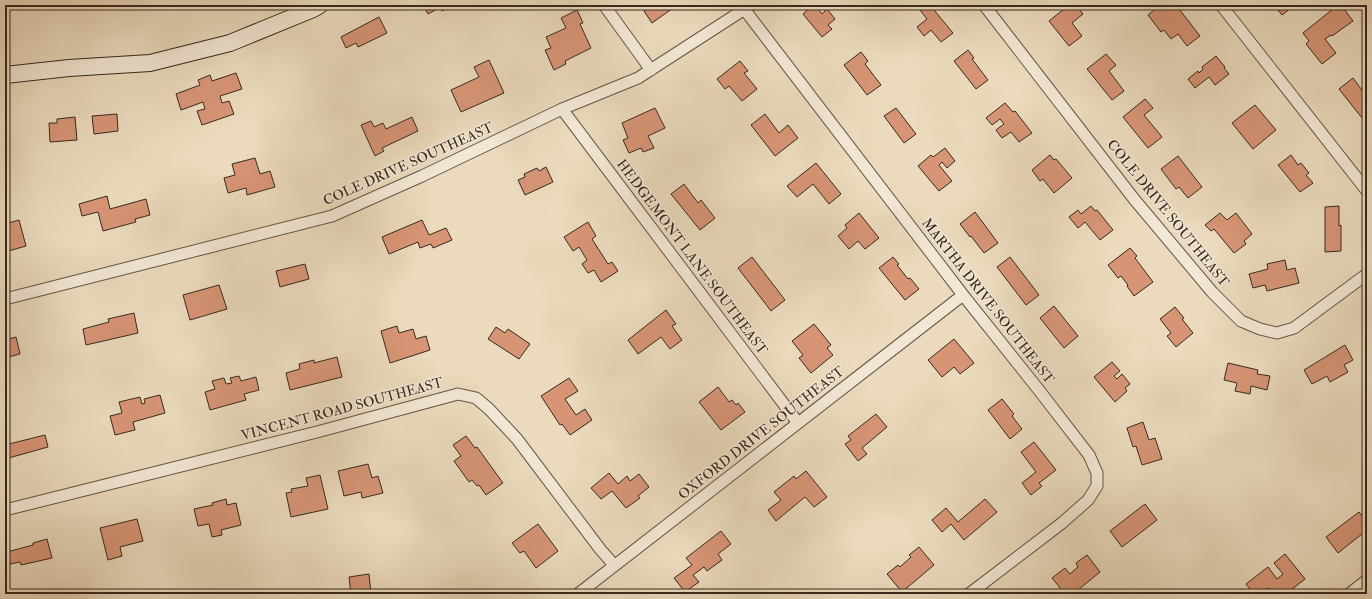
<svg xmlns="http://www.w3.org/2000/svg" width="1372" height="599" viewBox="0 0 1372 599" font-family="'IM FELL Double Pica',serif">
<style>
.building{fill:#d79576;stroke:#37291d}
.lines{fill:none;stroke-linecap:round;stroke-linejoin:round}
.minor-casing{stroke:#645545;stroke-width:13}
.secondary-casing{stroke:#37291d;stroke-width:18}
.minor{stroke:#f2e7d4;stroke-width:11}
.secondary{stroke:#f2e7d4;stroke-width:16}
.labels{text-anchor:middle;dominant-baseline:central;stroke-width:3;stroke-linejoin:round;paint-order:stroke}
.street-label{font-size:14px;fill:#37291d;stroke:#f2e7d4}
</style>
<rect width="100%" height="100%" fill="#ebdabd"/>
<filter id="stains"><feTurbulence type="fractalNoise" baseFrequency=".005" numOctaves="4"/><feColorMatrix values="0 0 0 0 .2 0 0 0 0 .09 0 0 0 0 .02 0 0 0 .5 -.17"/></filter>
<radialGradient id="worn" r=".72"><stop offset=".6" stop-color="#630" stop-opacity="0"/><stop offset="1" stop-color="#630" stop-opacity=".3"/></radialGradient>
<path class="building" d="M423 5H453L442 11 441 7 428 14Z
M653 5H685L679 9 676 6 652 23 644 11Z
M813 5H815L822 14 827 9 835 19 828 25 832 29 822 37 803 14Z
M926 5H930L953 33 941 42 931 30 924 36 917 27 927 19 920 10Z
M1069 5H1076L1083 14 1072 23 1082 36 1069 46 1049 21Z
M1160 5H1170L1172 8 1176 5 1200 36 1187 46 1178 34 1171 39 1164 30 1161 32 1148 15Z
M1274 5H1295L1282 15Z
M1338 5H1341L1353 21 1332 36 1331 35 1325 39 1336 53 1322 64 1306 44 1309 41 1303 33Z
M577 10 583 23 580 24 591 48 565 61 566 64 554 70 545 50 551 48 546 37 566 28 561 18Z
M379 17 387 33 358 47 356 43 346 48 341 37Z
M968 50 974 58 972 59 988 80 976 89 954 61Z
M861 52 868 61 865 64 881 85 867 95 844 65Z
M1106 54 1116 65 1109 71 1124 91 1112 100 1087 69Z
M1216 56 1225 67 1224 68 1229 74 1215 85 1209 77 1195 88 1188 79 1198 71 1199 73 1203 69 1202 67Z
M489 60 504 93 461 112 451 90 479 77 474 67Z
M740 61 748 71 744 73 757 89 742 101 729 86 725 89 717 79Z
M236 73 242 89 220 96 222 103 229 101 234 114 202 125 197 111 205 109 203 102 181 110 176 94 200 85 198 80 210 75 212 81Z
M1353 78 1367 97V123H1366L1339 89Z
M1145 99 1153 108 1144 115 1162 137 1148 148 1123 117Z
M1005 103 1013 112 1015 111 1032 133 1019 142 1011 132 1002 138 996 130 1004 124 1000 119 992 125 986 118Z
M1255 105 1276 130 1253 149 1232 123Z
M655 108 665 128 648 136 654 148 643 152 641 148 629 153 623 140 628 138 622 123Z
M896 108 916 134 904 143 884 116Z
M117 114 118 131 94 134 92 116Z
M765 114 779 133 788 125 798 138 775 156 751 125Z
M75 117 77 140 50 142 49 123H57V119Z
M412 117 418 131 382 148 384 151 375 156 361 125 371 121 374 127 383 123 386 129Z
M945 148 955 161 947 168 942 162 939 165 952 181 939 191 918 166 931 155 933 157Z
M1050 155 1054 160 1056 159 1072 178 1054 193 1043 179 1040 181 1032 170Z
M1291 155 1298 165 1301 163 1309 173 1306 175 1313 183 1300 192 1278 165Z
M1178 156 1202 187 1188 198 1179 187 1176 189 1161 169Z
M255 158 260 174 270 171 275 187 247 195 246 188 228 193 224 178 235 175 232 164Z
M816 163 841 194 829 204 813 184 797 197 787 186Z
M546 167 553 182 525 195 518 180 525 177 524 174 537 168 539 171Z
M684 184 698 203 701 200 715 218 700 230 671 194Z
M107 196 110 209 146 199 150 215 135 219 136 222 103 231 98 212 82 216 79 204Z
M1091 206 1095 211 1097 210 1113 230 1100 240 1085 222 1078 228 1069 217 1078 210 1081 214Z
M1339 206V226L1341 225V251L1325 252V207Z
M975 212 998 243 984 253 971 236 970 237 960 224Z
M859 213 879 238 865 249 858 241 849 249 838 236 847 228 845 225Z
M1220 213 1227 220 1236 213 1252 234 1244 241 1246 244 1234 253 1214 229 1211 231 1205 225Z
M19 220 26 246 5 252V224Z
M422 220 429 235 446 228 452 240 433 248 431 244 420 248 418 242 389 254 382 237Z
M588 222 596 236 592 239 608 264 612 262 618 271 601 282 594 270 588 273 582 264 587 260 579 247 573 251 564 237Z
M1130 248 1137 256 1135 258 1153 282 1134 296 1127 286 1128 285 1121 276 1118 278 1108 265Z
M752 257 785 300 771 311 738 268Z
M893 257 899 264 897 265 908 279 910 278 919 289 905 300 879 268Z
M1010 257 1039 295 1026 305 997 267Z
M1285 260 1287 270 1295 268 1299 283 1267 291 1265 285 1253 288 1249 274 1268 269 1267 264Z
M305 264 309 279 280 287 276 271Z
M219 285 227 309 190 320 183 295Z
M1054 306 1078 336 1064 348 1040 318Z
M1175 307 1184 318 1182 319 1193 333 1176 347 1167 336 1171 333 1160 319Z
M666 310 676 324 672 326 682 340 670 349 661 337 638 354 628 340Z
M134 313 138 333 86 345 83 329 109 322 108 319Z
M814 324 831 345 827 348 833 355 811 373 799 358 803 355 792 341Z
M397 326 399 333 413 329 416 339 426 336 430 350 390 363 381 331Z
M496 327 505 333 508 329 530 344 519 359 488 339Z
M16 337 20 354 5 358V340Z
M954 339 974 363 960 374 954 367 942 377 928 360Z
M1345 345 1353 360 1344 365 1348 372 1330 382 1327 376 1312 384 1304 370Z
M337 357 342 377 290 390 286 373 300 369 299 364 314 360V363Z
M1112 362 1120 371 1114 376 1117 379 1122 374 1130 384 1125 388 1127 391 1115 402 1094 377Z
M1228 363 1258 370 1257 374 1270 376 1267 390 1251 386 1250 394 1235 391 1237 383 1224 380Z
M239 376 241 381 256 377 259 390 244 394 246 400 210 410 205 392 215 389 212 381 224 378 226 384 232 383 230 378Z
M569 378 578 391 565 399 576 415 585 409 592 420 570 435 562 424 560 425 541 396Z
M718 387 729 402 732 400 736 405 738 403 745 412 721 430 699 402Z
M160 395 165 413 133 422 135 430 115 435 110 416 122 413 119 402 140 397 142 404 145 403 144 399Z
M1002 399 1014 414 1012 416 1022 429 1010 439 988 410Z
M876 414 887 427 862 448 867 454 858 461 845 444 851 440 848 436Z
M1143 422 1149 440 1155 438 1162 459 1142 465 1136 446 1133 447 1127 428Z
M45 435 48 447 5 459V445Z
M466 436 475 448 477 447 503 483 486 495 479 485 477 486 472 480 469 482 454 461 461 456 453 445Z
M1034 442 1056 470 1039 483 1042 486 1031 495 1022 483 1036 472 1021 452Z
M368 464 372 478 378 476 383 493 362 498 361 492 344 496 338 471Z
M806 471 827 497 814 507 805 497 776 521 768 510 781 500 774 492 794 476 796 479Z
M609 473 618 484 627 476 630 481 639 474 649 487 638 496 640 498 626 508 612 491 601 499 591 488Z
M320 475 328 509 291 517 286 493 292 492 291 489 308 486 306 478Z
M226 499 227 505 236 503 241 525 221 530 222 535 212 537 209 524 198 526 194 509 213 505 212 503Z
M985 499 997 512 964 540 951 524 942 532 932 520 946 508 958 522Z
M1145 504 1157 520 1122 547 1110 531Z
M1359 512 1367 522V530L1338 553 1326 537Z
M137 519 143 541 120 547 122 556 108 560 100 528Z
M538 524 558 551 536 568 524 551 520 553 512 543Z
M721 531 731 544 718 554 722 560 707 571 704 567 693 575 699 582 685 592 674 578 692 565 686 558Z
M47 539 52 558 21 565 20 562 10 564 7 552 33 545V543Z
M919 547 934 565 902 592 887 574 898 565 900 567 911 557 909 555Z
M1285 554 1305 579 1286 594H1273L1268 588 1260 594H1254L1246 584 1268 567 1277 579 1283 574 1274 563Z
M1087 555 1100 572 1073 594H1065L1052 578 1065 568 1070 574 1078 567 1076 563Z
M369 574 371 594H351L349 577Z"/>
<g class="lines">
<g class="minor-casing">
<path id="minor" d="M604 5 651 70
M741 5 963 295 1038 389 1089 455 1097 473V486L1088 500 1062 523 969 594
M984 5 1134 199 1212 292 1241 321 1260 329 1277 333 1294 328 1367 274
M1221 5 1367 191
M562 109 798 423
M5 299 332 216 422 176 562 109 638 78 751 5
M5 510 317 432 458 394 476 398 489 409 517 439 600 549 614 565
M578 594 963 295
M1349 594 1367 580"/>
</g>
<g class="secondary-casing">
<path id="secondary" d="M5 75 69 68 150 63 230 43 313 9 320 5"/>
</g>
<use href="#minor" class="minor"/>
<use href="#secondary" class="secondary"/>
</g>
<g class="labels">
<g class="street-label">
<text transform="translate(408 164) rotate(-24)">COLE DRIVE SOUTHEAST</text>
<text transform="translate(1168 213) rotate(51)">COLE DRIVE SOUTHEAST</text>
<text transform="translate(692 257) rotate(53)">HEDGEMONT LANE SOUTHEAST</text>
<text transform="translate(988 301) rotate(52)">MARTHA DRIVE SOUTHEAST</text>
<text transform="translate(342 409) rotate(-15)">VINCENT ROAD SOUTHEAST</text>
<text transform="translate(761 433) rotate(-38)">OXFORD DRIVE SOUTHEAST</text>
</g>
</g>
<rect width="1372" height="599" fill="none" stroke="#ebdabd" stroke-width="20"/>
<rect x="6" y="6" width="1360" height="587" fill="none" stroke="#37291d" stroke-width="2"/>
<rect x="10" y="10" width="1352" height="579" fill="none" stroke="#37291d"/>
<rect width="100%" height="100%" filter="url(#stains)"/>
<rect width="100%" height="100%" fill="url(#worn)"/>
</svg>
